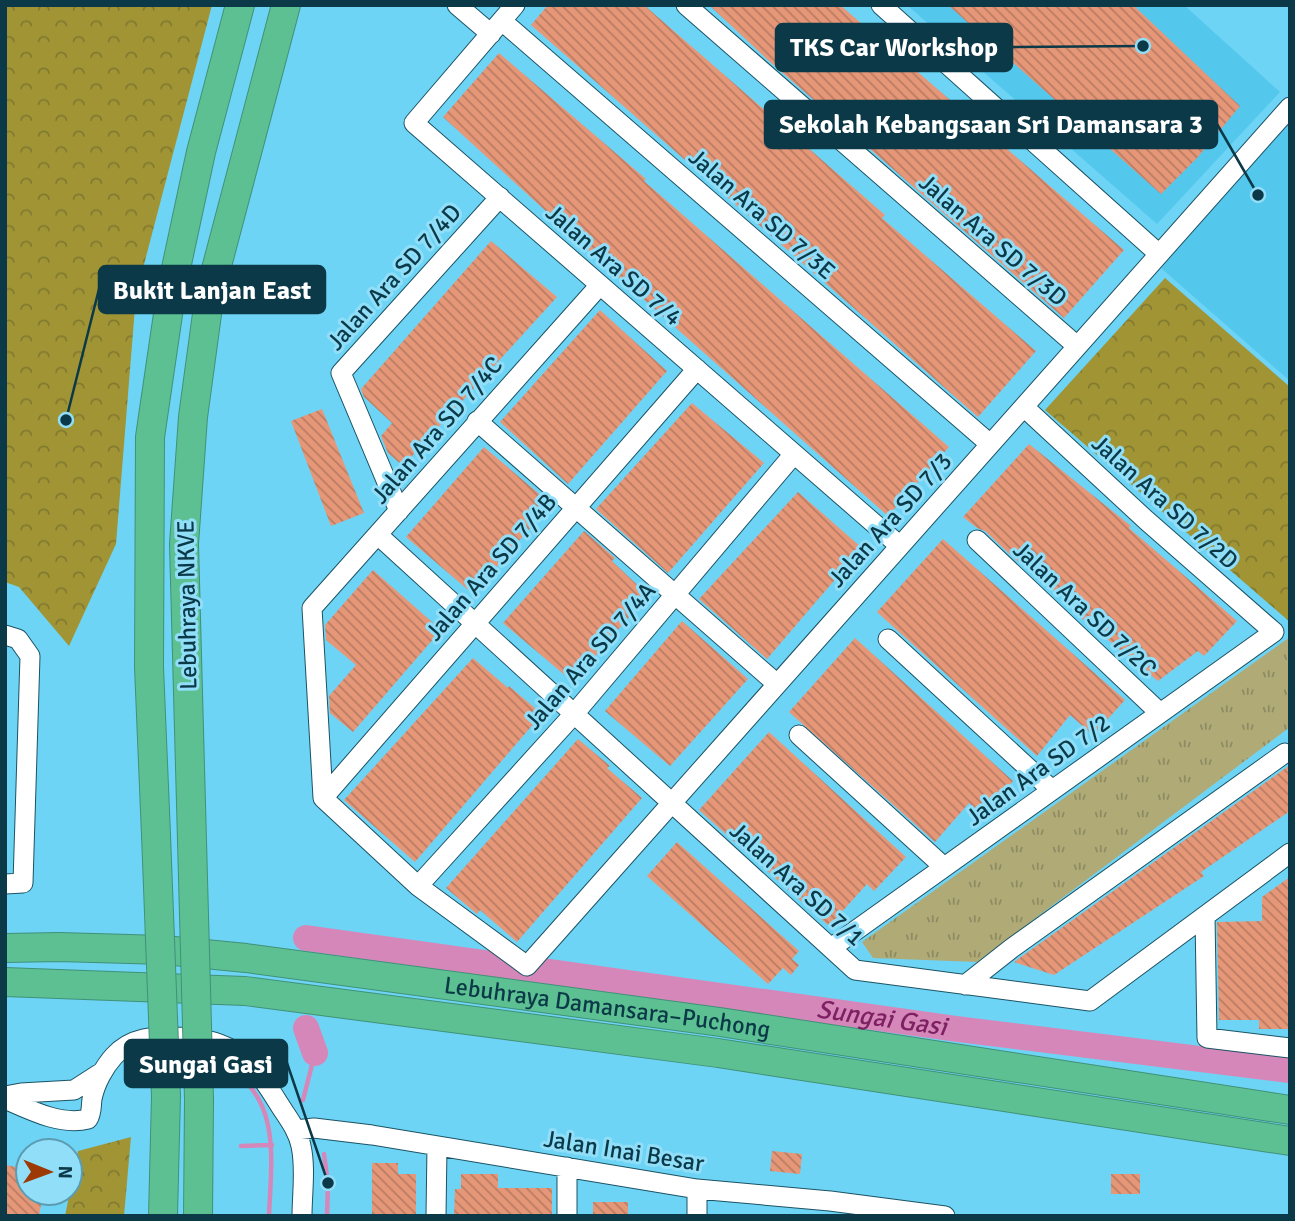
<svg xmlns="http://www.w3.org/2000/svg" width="1295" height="1221" viewBox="0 0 1295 1221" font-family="Signika,sans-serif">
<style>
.built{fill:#54c7ec}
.grass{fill:url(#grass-tufts)}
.forest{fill:url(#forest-crowns)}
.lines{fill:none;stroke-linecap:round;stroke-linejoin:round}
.stream{stroke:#d687b9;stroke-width:4.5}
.river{stroke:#d687b9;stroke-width:26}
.building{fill:url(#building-back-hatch)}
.minor-casing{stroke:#1b5364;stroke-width:21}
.highway-casing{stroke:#409178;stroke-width:30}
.minor{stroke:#fff;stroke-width:19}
.highway{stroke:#5cc092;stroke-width:28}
.highway-bridge-casing{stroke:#409178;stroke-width:30;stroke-linecap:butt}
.highway-bridge{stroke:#5cc092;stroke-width:28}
.labels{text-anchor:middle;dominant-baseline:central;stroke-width:6;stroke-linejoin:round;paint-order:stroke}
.street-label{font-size:24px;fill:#0b3947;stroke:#91def9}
.water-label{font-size:26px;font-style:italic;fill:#7d2162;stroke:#91def9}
.leader{fill:none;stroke:#0b3947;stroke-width:2.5}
.callout-dot{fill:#0b3947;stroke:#91def9;stroke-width:2.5}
.callout{fill:#0b3947;stroke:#0b3947;stroke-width:2.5}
.callout-label{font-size:26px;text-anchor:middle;font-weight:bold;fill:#fff}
</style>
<defs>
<pattern id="grass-tufts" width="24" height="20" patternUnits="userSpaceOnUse" patternTransform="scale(1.75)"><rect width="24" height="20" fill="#b0aa76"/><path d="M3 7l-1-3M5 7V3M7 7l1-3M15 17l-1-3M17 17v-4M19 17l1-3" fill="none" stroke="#8d8b63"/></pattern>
<pattern id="forest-crowns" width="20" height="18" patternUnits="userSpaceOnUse" patternTransform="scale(1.75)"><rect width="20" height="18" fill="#a19435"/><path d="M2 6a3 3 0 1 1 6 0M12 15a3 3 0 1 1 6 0" fill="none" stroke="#817a2f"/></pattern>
<pattern id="building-back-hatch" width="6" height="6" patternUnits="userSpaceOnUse" patternTransform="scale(1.75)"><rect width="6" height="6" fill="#e69778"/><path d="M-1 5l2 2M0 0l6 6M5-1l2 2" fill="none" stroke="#b97c64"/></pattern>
</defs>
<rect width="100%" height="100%" fill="#6ed4f5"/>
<path class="built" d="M907 5H1184L1280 92 1157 224Z
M1290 122V381L1161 268Z"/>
<path class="grass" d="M1290 637V727L977 962 873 958 862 942Z"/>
<path class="forest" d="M6 5H212L136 295 116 544 69 646 19 587 5 582Z
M1165 278 1290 387V622L1045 410Z
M131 1137 124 1216H65L78 1151Z"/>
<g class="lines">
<path class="stream" d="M228 1069C282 1098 271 1164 269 1216
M303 1100 315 1053
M241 1146 272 1145
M324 1154 328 1183 327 1216"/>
<g class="river">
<path id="s1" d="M306 938 957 1029 1290 1070"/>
<path d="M306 1028 315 1053"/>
</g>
</g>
<path class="building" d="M548 5H644L885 215 882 218 1036 351 978 417 531 25Z
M709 5H840L1124 250 1064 318 769 61Z
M948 5H1133L1240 106 1197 158 1161 194Z
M499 53 646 179 644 181 949 447 888 516 596 257 443 117Z
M491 241 557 297 403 466 388 453 381 436 392 423 364 397 361 389Z
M600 310 667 371 568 484 500 422Z
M692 403 764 463 668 573 596 509Z
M322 409 364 513 331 526 291 421Z
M1029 444 1131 526 1129 528 1237 621 1204 656 1198 651 1158 681 1073 611 1076 608 1014 558 985 531 977 528 963 517Z
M484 447 551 504 473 594 406 537Z
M798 492 862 548 767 659 699 599Z
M584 531 615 558 612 561 648 595 573 682 503 623Z
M943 539 1125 700 1093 735 1070 715 1037 756 877 612Z
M373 570 441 630 353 732 330 713 329 696 356 665 326 640 325 625Z
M682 621 748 679 670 766 605 711Z
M855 638 1013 781 983 816 969 803 935 842 789 712Z
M473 658 508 688 509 686 542 714 415 862 344 800Z
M769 732 906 857 874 891 867 884 829 926 699 810Z
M578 739 610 766 607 768 642 798 517 942 480 910 477 914 446 888Z
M1290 765V811L1201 872 1204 876 1054 975 1014 962Z
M677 842 799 951 792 959 799 965 791 975 783 968 768 984 647 876Z
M1290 877V1029H1259V1020H1219L1217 922 1262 921V897Z
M772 1151 802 1154 800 1174 770 1171Z
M372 1163H398V1174H416V1216H372Z
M5 1165 28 1169V1193H43L39 1216H5Z
M461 1174H498V1188H552V1216H454L455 1189H461Z
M1111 1174H1140V1194H1111Z
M593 1202H628V1216H593Z"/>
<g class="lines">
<g class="minor-casing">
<path id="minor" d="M457 5 491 34
M515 5 414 123 900 546
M686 5 1077 346
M881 5 1159 254
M502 21 990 444
M600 285 312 608 323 798 418 886 527 966 1290 107
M477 421 777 684
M399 511 341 373 500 197
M378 535 855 970 1090 1001 1290 853
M977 540 1160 713
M5 635 18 639 30 656 23 883 5 884
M888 639 1052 790
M799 735 944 867
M323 798 697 369
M418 886 574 714 794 454
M1205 916 1207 1038 1290 1048
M831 948 1274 632 1146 520 1024 407
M965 985 1012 948 1285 753
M5 1096 21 1093 74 1090 102 1072
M5 1099C30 1110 61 1126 88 1119 92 1113 91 1106 92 1099 95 1084 104 1067 114 1056 131 1037 154 1036 178 1037 233 1038 252 1060 279 1104 287 1117 298 1130 301 1146 306 1168 302 1194 302 1216
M296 1130 314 1128 372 1135 697 1189 830 1201 945 1216
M436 1216 437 1146
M567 1216V1167
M697 1216V1189"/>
</g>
<g class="highway-casing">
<g id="highway">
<path d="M156 835 149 667 150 437 172 287 201 152 240 5"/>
<path d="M192 841 184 544 193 417 210 292 286 5"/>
<path id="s2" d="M5 948 59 947 164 950 246 958 720 1022 1290 1110"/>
<path d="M5 982 245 991 718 1053 1290 1141"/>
<path d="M163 1216 166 1096"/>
<path d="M198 1216 199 1100"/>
</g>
</g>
<use href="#minor" class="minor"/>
<use href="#highway" class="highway"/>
<g class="highway-bridge-casing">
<path id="highway-bridge" d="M156 835 166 1096
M192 841 199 1100"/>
</g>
<use href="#highway-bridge" class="highway-bridge"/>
</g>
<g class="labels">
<g class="street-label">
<text transform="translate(762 214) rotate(41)">Jalan Ara SD 7/3E</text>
<text transform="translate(993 240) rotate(41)">Jalan Ara SD 7/3D</text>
<text transform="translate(614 265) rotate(41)">Jalan Ara SD 7/4</text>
<text transform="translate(394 277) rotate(-48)">Jalan Ara SD 7/4D</text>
<text transform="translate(437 430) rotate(-49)">Jalan Ara SD 7/4C</text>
<text transform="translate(1165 502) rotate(42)">Jalan Ara SD 7/2D</text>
<text transform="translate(890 520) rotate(-48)">Jalan Ara SD 7/3</text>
<text transform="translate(491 567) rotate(-49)">Jalan Ara SD 7/4B</text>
<text transform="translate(187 605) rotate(-91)">Lebuhraya NKVE</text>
<text transform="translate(1085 609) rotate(43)">Jalan Ara SD 7/2C</text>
<text transform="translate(590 656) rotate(-49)">Jalan Ara SD 7/4A</text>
<text transform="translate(1038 770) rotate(-36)">Jalan Ara SD 7/2</text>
<text transform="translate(797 884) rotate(42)">Jalan Ara SD 7/1</text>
<text stroke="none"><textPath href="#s2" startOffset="606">Lebuhraya Damansara–Puchong</textPath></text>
<text transform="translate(624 1151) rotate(9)">Jalan Inai Besar</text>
</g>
<g class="water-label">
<text stroke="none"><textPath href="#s1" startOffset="581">Sungai Gasi</textPath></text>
</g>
</g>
<path class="leader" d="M1143 46L1012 47M1258 195L1217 124M66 420L99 289M328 1183L287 1063"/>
<g class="callout-dot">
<circle cx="1143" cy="46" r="7"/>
<circle cx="1258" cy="195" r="7"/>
<circle cx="66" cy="420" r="7"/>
<circle cx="328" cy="1183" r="7"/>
</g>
<g class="callout">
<rect x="776" y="24" width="236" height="47" rx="7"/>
<rect x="765" y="101" width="452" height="47" rx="7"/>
<rect x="99" y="266" width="226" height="47" rx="7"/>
<rect x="125" y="1040" width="162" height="47" rx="7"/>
</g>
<g class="callout-label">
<text x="894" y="56">TKS Car Workshop</text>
<text x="991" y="133">Sekolah Kebangsaan Sri Damansara 3</text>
<text x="212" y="299">Bukit Lanjan East</text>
<text x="206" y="1073">Sungai Gasi</text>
</g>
<rect width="1295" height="1221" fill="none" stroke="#0b3947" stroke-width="14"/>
<g transform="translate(49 1172) rotate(91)"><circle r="33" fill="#91def9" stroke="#5b9cb2" stroke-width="2"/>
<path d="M0-5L12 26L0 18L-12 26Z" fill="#9d3904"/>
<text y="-10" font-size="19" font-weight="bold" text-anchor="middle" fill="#0b3947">N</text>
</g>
</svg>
